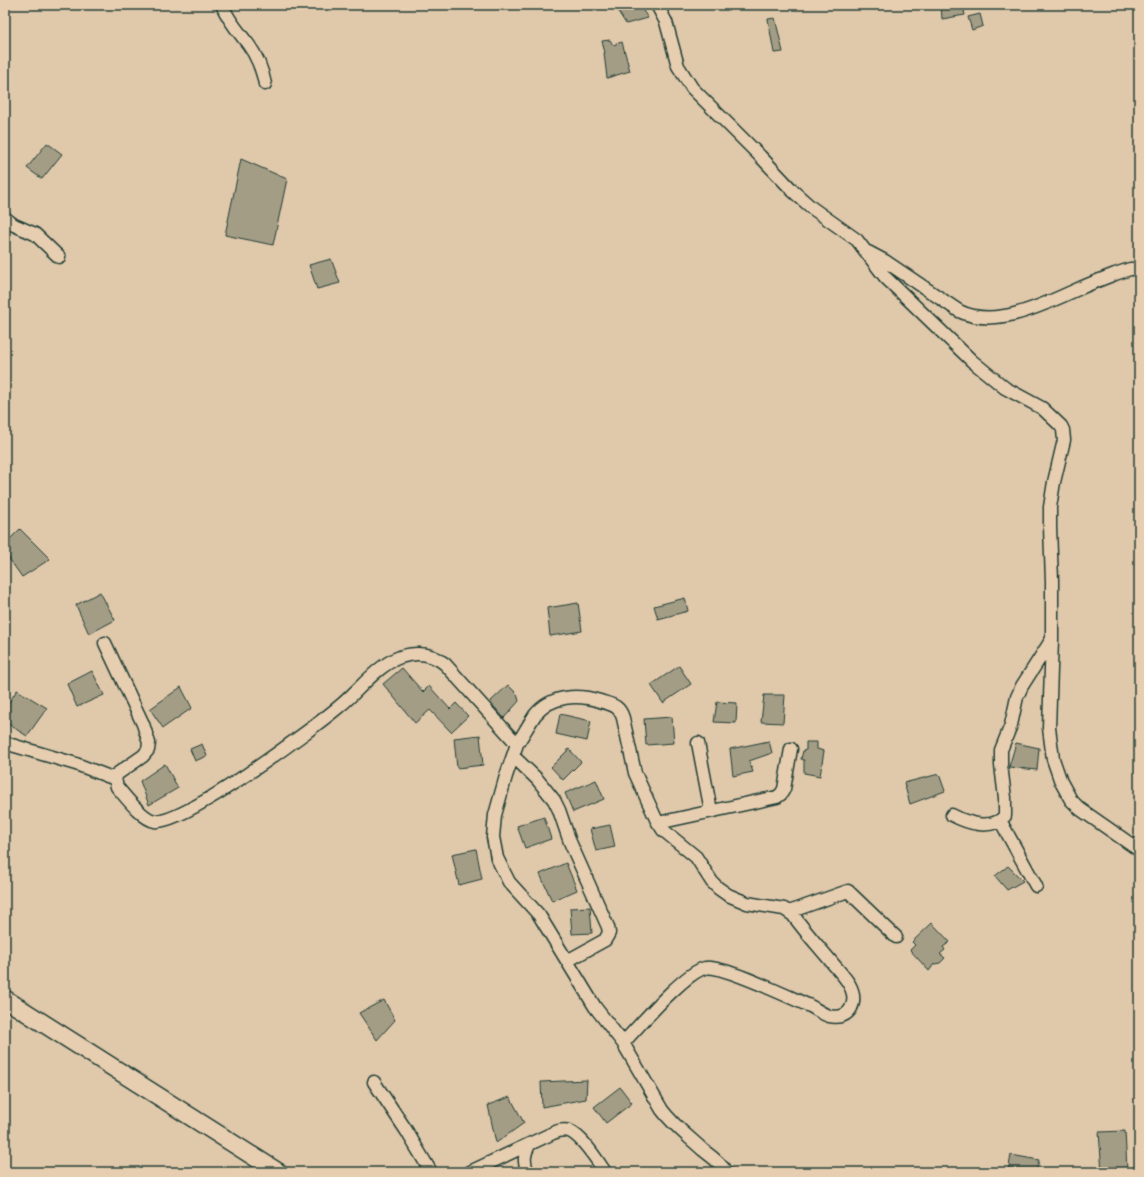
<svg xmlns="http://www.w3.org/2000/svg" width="1144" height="1177" viewBox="0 0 1144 1177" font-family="Delius,sans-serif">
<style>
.building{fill:#a49d86;stroke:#1f3d34}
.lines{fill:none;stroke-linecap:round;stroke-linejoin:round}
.street-casing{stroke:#1f3d34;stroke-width:15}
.secondary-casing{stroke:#1f3d34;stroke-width:20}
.street{stroke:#e8ceb0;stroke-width:12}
.secondary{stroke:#e8ceb0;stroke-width:17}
</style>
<rect width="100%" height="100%" fill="#e0c8ab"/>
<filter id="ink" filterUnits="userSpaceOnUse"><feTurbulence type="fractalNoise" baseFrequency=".025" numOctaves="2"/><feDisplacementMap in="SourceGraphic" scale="8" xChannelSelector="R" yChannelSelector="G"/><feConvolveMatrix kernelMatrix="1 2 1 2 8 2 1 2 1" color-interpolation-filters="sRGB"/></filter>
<g filter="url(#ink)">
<path class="building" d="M614 5H639L648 18 626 24Z
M941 5H963L965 15 942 19Z
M980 14 983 26 972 30 968 17Z
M775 18 783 52 774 53 768 19Z
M610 40 613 45 622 42 630 71 607 78 604 53H605L602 41Z
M47 143 62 154 42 179 27 168Z
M241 159 287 179 273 245 225 235Z
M331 259 340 283 317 289 309 265Z
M20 529 50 559 22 577 5 553V544Z
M100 592 115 620 89 634 76 605Z
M685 598 688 611 658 619 654 606Z
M578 603 582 631 550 636 547 608Z
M679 666 691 684 663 703 651 685Z
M402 668 423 692 429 686 450 709 456 703 468 716 451 732 430 710 415 723 383 684Z
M92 671 104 695 77 707 67 684Z
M508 685 517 694 519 701 504 718 490 702Z
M181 687 192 708 163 728 150 709Z
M17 690 47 708 27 736 5 722V709Z
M764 695H785L783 723 761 722Z
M717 702 737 703 736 723 714 722Z
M560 714 591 721 587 741 556 734Z
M672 717 674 743 646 745 644 719Z
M480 735 483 765 457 768 454 738Z
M769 741 772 753 749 761 753 772 733 776 730 749Z
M806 742H817V749L824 751 820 776 804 773V760L801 759 803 751 806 750Z
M1016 743 1039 748 1037 770 1009 767Z
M202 744 207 756 195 761 190 749Z
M569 749 581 762 563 780 551 767Z
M165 764 178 788 149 805 140 781Z
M939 774 945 791 910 804 904 783Z
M596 780 604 799 573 812 565 793Z
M544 817 551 839 525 848 517 826Z
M610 825 615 847 596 851 590 829Z
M476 849 482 879 459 885 452 854Z
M566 863 577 890 552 901 540 874Z
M1008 866 1023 881 1007 890 995 876Z
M590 907 592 933 572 934 570 908Z
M932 923 950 942 943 947 945 950 940 954 945 958 940 963 934 964 929 971 910 950 915 945 912 942Z
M384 1000 395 1020 377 1040 359 1013Z
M587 1080 586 1099 542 1107 541 1082Z
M620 1087 632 1103 606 1123 594 1107Z
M510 1097 524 1123 496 1143 488 1105Z
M1125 1131 1127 1170 1102 1172 1099 1132Z
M1011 1155 1039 1160 1036 1172H1008Z"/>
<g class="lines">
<g class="street-casing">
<path id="street" d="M222 5C228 20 238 31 248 44 257 56 262 69 265 84
M657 5 666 22 678 66 692 88 760 156 794 192 812 208 857 240 885 277 972 361 1005 388 1042 408 1061 426 1063 430 1064 440 1054 482 1050 507V527L1052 581V639L1049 728 1053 759 1061 782 1071 800 1080 809 1139 850
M5 218 14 225 35 234 59 257
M868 252 885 261 959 311C995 329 1043 305 1076 290 1089 284 1102 279 1115 274L1130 269H1139
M105 643 143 724 149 743 148 750 143 756 117 774 115 779 117 787C126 797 142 819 155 821 183 826 315 727 341 705 359 690 378 665 400 657 416 652 432 653 445 664L517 744 506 776 495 815 493 837 497 858 509 882 539 915 595 1007 623 1043 662 1110C674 1126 689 1137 703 1150 711 1156 721 1163 726 1172
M5 743 76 764 115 779
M698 743 711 811
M517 744C523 735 529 724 535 715 551 695 578 694 600 701 612 705 619 705 623 718L635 773 656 819 663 830 696 857 712 882 718 888 728 895 747 903 784 909 793 915C806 933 820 948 834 965 839 971 845 977 849 984 859 1001 851 1021 829 1016 822 1014 816 1009 810 1006 791 998 721 964 705 968 685 972 639 1026 623 1043
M513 756 537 779 554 800 559 810 570 842 608 927 609 933 605 940 567 961
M952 815C967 823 991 831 1005 816V798L1001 765V750L1011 725 1017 697 1022 686 1052 639
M1000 820 1036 886
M658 823 777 797 781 794 784 789 791 749
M789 912 848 891 896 937
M374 1082 406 1130 431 1172
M470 1172 553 1133C558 1131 563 1129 569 1131 582 1136 597 1160 605 1172
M528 1172C523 1162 524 1154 529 1145"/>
</g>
<g class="secondary-casing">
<path id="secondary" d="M5 999 278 1172"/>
</g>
<use href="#street" class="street"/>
<use href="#secondary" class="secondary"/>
</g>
</g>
<rect width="1144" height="1177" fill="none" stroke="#e8ceb0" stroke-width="20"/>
<rect x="10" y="10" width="1124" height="1157" fill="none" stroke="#1f3d34" stroke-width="1.5" filter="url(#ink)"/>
</svg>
